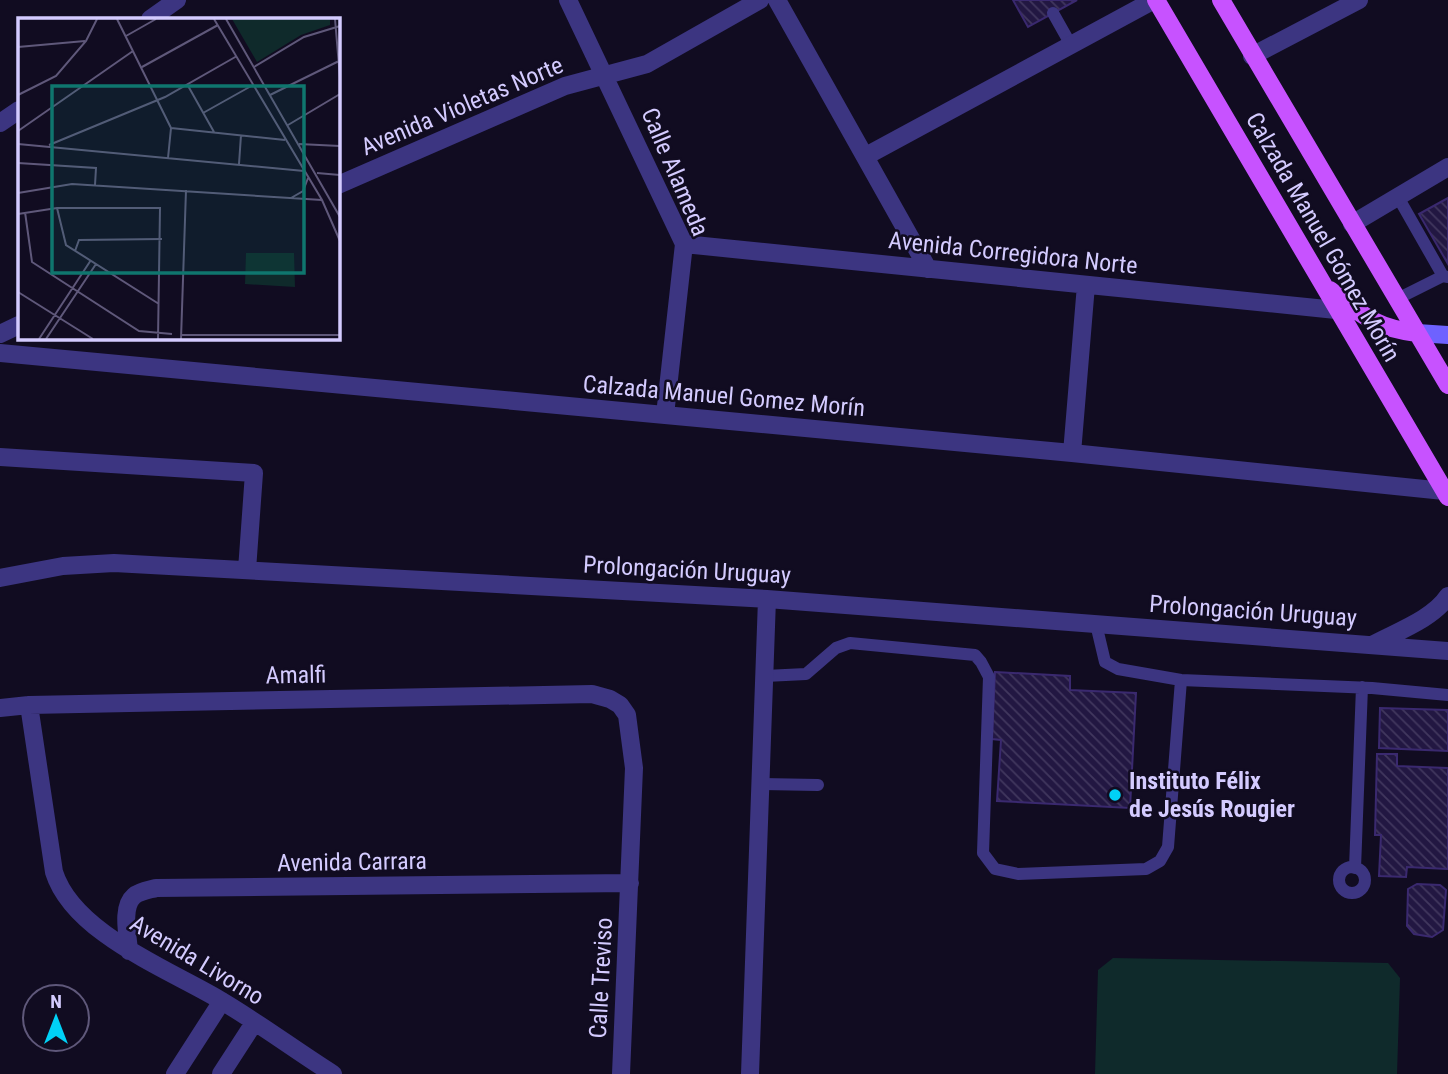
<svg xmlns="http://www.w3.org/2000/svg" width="1448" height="1074" viewBox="0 0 1448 1074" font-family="'Roboto Condensed',sans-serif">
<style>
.pitch{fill:#0f2a2b}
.building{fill:url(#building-back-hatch);stroke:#3a296f;stroke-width:2}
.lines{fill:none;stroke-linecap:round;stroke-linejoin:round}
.lane{stroke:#3c3581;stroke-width:12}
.street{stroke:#3c3581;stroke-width:18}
.secondary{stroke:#6e62ff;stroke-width:18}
.primary{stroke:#c752ff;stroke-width:18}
.poi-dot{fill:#00d1f6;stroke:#110c21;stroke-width:2.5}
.labels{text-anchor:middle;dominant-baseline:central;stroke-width:5;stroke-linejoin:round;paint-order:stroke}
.street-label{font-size:24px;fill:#d4cbff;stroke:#110c21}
.poi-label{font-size:24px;font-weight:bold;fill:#d4cbff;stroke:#110c21;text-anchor:start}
.inset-road{fill:none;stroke:#5f587a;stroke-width:2}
.view{fill:#0f766e;fill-opacity:0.15;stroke:#0f766e;stroke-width:3.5}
.inset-edge{fill:none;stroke:#d4cbff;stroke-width:3.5}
</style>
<defs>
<pattern id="building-back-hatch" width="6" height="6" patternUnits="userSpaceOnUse" patternTransform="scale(1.75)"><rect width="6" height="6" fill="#221742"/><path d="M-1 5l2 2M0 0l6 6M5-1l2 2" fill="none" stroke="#41375e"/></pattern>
</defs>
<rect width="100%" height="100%" fill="#110c21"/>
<path class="pitch" d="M1113 958 1388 963 1400 978 1397 1074H1095L1098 970Z"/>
<path class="building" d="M1013 0H1077L1028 27Z
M1448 198V264L1419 214Z
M995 672 1070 676V690L1136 693 1130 808 997 801 1001 740 992 739Z
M1380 708 1448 710V751L1379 748Z
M1377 754H1397V766L1448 768V869L1407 867 1406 877 1379 876 1381 835H1375Z
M1417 884 1440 885 1446 890 1443 930 1432 937 1414 934 1407 926 1408 889Z"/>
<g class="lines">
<path class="lane" d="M1053 13 1071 45
M1398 197 1443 276
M1397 299 1443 276 1448 277
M1096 624 1105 662 1118 669 1181 680 1372 688 1448 695
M765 676 806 674 836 648 850 643 975 655 981 662 989 677 983 853 995 869 1018 874 1146 869 1160 861 1168 847 1181 680
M761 784 818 785
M1339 880a13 13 0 1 1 26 0a13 13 0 1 1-26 0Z
M1355 868 1362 687"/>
<path class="street" d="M568 0 684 244 665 415
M777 0 928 269
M150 19 177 0
M1252 56 1359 0
M0 123 19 110
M866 156 1154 0
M338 185 565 86 647 64 760 0
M1352 224 1448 167
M684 244 1336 310
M0 334 19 325
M0 353 1072 453 1444 491
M1072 453 1086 285
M0 457 254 473 247 570
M0 578 63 566 114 563 767 599 1448 651
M1372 645C1396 632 1433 619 1448 596
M29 705 54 872C73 933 168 969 220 1000 259 1023 295 1050 333 1074
M0 708 29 705 592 694 610 699 620 705 627 715 634 768 621 1074
M129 951C128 936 121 907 134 896 140 891 149 890 156 888L630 883
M175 1074 222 1001
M221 1074 254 1023
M750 1074 767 599"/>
<path class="secondary" d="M1417 333 1448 335"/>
<path class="primary" d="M1156 0 1448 497
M1221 0 1448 385
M1330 290C1362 315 1375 328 1417 333"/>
</g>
<circle class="poi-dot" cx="1115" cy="795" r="7"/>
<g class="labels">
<g class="street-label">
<text transform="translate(462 106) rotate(-23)">Avenida Violetas Norte</text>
<text transform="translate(675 172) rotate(67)">Calle Alameda</text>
<text transform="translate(1323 237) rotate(60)">Calzada Manuel Gómez Morín</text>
<text transform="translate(1013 253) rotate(6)">Avenida Corregidora Norte</text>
<text transform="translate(724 396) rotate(5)">Calzada Manuel Gomez Morín</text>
<text transform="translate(687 570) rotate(3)">Prolongación Uruguay</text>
<text transform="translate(1253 611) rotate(4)">Prolongación Uruguay</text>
<text transform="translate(296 675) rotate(-1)">Amalfi</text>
<text transform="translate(352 862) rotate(-1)">Avenida Carrara</text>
<text transform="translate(197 960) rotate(31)">Avenida Livorno</text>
<text transform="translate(601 978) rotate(-87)">Calle Treviso</text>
</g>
<g class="poi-label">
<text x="1129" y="781">Instituto Félix<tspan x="1129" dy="28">de Jesús Rougier</tspan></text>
</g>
</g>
<g transform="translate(18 18)">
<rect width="322" height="322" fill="#110c21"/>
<path d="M214 1H312V7L283 17 239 44ZM228 235H276L277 269 227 266Z" fill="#0f2a2b"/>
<path class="inset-road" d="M99 1 153 110 150 140M196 1 304 182 322 223M208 1 322 199M317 1 322 60M108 18 138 1M0 29 67 23M124 49 200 7M236 49 286 19 322 8M169 66 196 114M0 77 38 58 68 23 79 1M252 77 321 43M185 95 235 67M270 107 322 76M153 110 267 122M0 113 115 33M0 126 286 153M281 126 322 128M31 127 147 79 219 38M0 145 78 150 77 167M221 146 223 117M299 155 322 157M0 175 54 166 304 182M273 180 285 173 290 160M39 190 48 227 141 286M7 194 14 244 121 313 154 316M0 196 39 190H142L140 321M57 233 61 222 144 221M0 274 75 321M163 317H322M21 321 73 242M28 321 78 246M163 321 168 172"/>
<path class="view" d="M34 68H286V255H34Z"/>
<rect width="322" height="322" class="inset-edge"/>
</g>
<g transform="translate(56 1018)"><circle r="33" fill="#110c21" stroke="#5f587a" stroke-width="2"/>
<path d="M0-5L12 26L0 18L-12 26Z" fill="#00d1f6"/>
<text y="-10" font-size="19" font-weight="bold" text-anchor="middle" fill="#d4cbff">N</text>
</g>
</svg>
